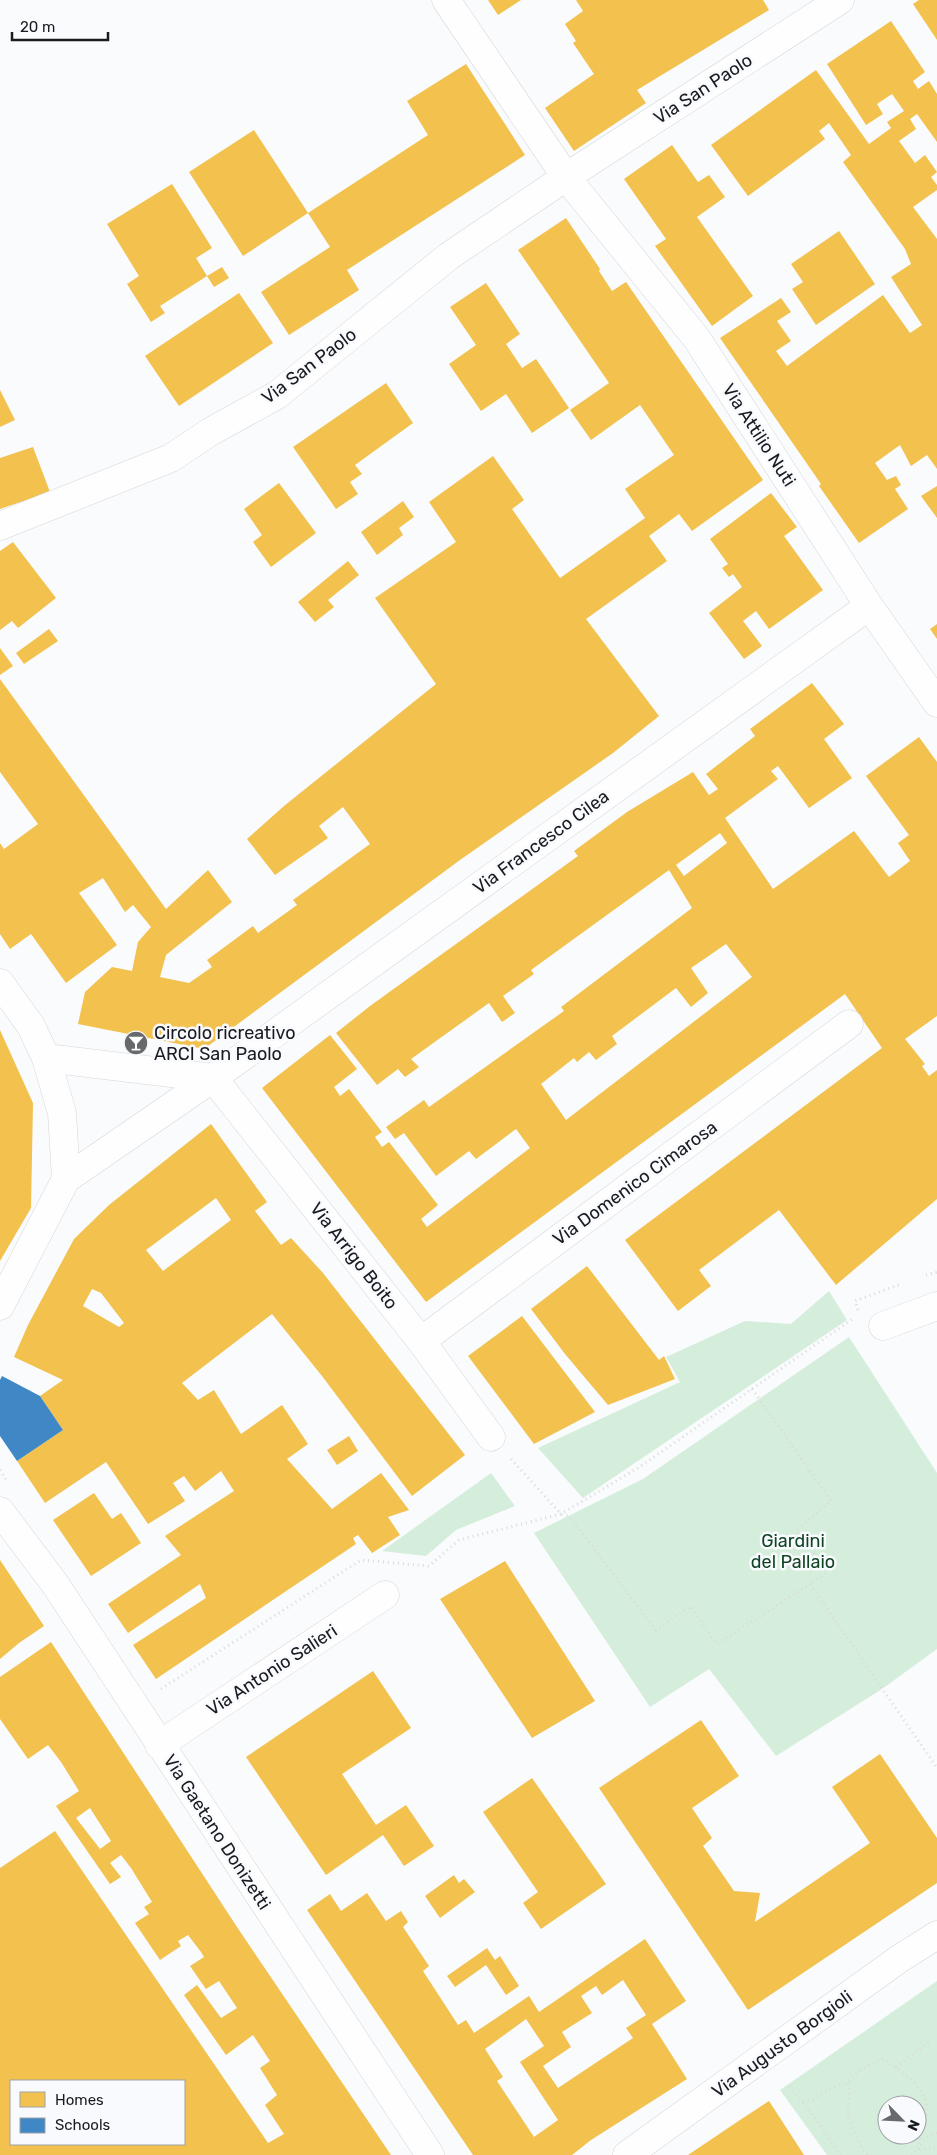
<svg xmlns="http://www.w3.org/2000/svg" width="937" height="2155" viewBox="0 0 937 2155" font-family="Rubik,sans-serif">
<style>
.green{fill:#d5eedc;fill-rule:evenodd}
.homes{fill:#f2c14e;fill-rule:evenodd}
.schools{fill:#3f88c5}
.lines{fill:none;stroke-linecap:round;stroke-linejoin:round}
.minor-casing{stroke:#d4d6d9;stroke-width:29}
.path{stroke:#dadada;stroke-width:3;stroke-dasharray:1 4;stroke-linecap:butt}
.minor{stroke:#fefeff;stroke-width:28}
.labels{text-anchor:middle;dominant-baseline:central;stroke-width:5;stroke-linejoin:round;paint-order:stroke}
.street-label{font-size:18px;fill:#191b1f;stroke:#f8fafe}
.poi-label{font-size:18px;fill:#191b1f;stroke:#f8fafe;text-anchor:start}
.park-label{font-size:18px;fill:#104423;stroke:#f8fafe}
</style>
<rect width="100%" height="100%" fill="#f9fbfd"/>
<path class="green" d="M829 1291 847 1320 583 1498 538 1448 680 1382 666 1357 745 1321 791 1324Z
M849 1337 937 1473V1649L882 1689 776 1756 709 1669 650 1707 534 1533 643 1479Z
M491 1473 515 1506 456 1530 426 1556 382 1551Z
M937 1981V2155H827L780 2090ZM887 2105H917V2135H887Z"/>
<path class="homes" d="M488 0H521L498 15Z
M576 0H763L769 10 637 90 646 103 574 151 545 108 594 74 573 43 576 41 565 24 583 11Z
M919 0H937V40L913 4Z
M891 21 925 72 913 81 918 89 929 81 937 94V142L917 114 910 119 916 129 899 141 915 163 925 155 937 172 931 177 937 185V190L913 207 937 239V469L927 455 911 466 900 445 875 463 887 480 896 476 901 485 895 489 908 509 859 543 819 486 821 484 720 338 781 298 791 312 777 321 791 341 776 351 787 366 883 295 910 333 922 325 891 277 911 264 905 249 843 162 851 155 829 123 819 131 825 139 748 196 711 145 816 70 869 144 891 128 887 122 904 111 892 94 877 104 883 114 866 125 827 64Z
M466 64 525 155 347 270 359 290 289 335 261 292 330 247 308 213 428 135 407 101Z
M254 130 308 213 243 256 189 172Z
M672 145 698 182 709 175 725 197 697 217 753 296 712 326 655 246 666 239 624 179Z
M172 184 212 248 196 258 207 276 160 306 165 313 151 322 127 284 139 276 107 224Z
M566 218 600 269 599 271 612 291 626 282 763 480 692 531 679 514 649 536 667 561 586 619 659 716 613 753 460 860 204 1049 78 1024 85 992 112 967 132 971 138 942 151 927 133 905 125 912 103 878 79 893 117 945 66 983 31 934 10 949 0 934V843L4 849 38 824 0 772V679L166 909 208 870 232 902 166 955 160 977 189 983 212 967 207 960 253 926 258 933 297 905 293 900 370 844 343 807 319 826 328 838 275 875 247 839 284 806 436 684 375 598 456 542 429 502 493 456 524 500 512 509 560 578 645 518 625 489 674 455 640 405 591 440 570 410 609 383 518 250Z
M839 231 875 284 816 325 792 289 803 282 791 264Z
M222 267 229 278 214 287 207 276Z
M486 283 520 334 506 344 522 368 536 359 569 408 532 433 506 394 481 411 449 364 476 345 450 307Z
M239 293 273 343 179 406 145 356Z
M386 383 413 423 355 465 362 474 350 482 358 494 336 509 293 447Z
M0 390 15 420 0 427Z
M33 447 50 492 0 509V458Z
M279 483 316 533 271 567 253 542 262 535 244 509Z
M937 486V518L921 496Z
M771 493 797 527 784 536 823 590 769 629 756 611 743 621 762 646 744 659 709 613 742 587 733 574 729 577 722 568 728 564 710 539Z
M403 501 414 517 399 528 403 535 377 555 361 532Z
M13 542 56 598 18 628 12 621 0 630V551Z
M348 561 359 575 328 600 334 607 315 622 298 602Z
M937 624V639L930 629Z
M49 629 58 641 24 664 16 653Z
M0 648 13 666 0 675Z
M812 683 844 724 824 739 852 778 809 808 778 766 771 771 778 779 725 818 773 889 854 831 889 877 910 861 898 843 909 835 866 776 919 737 937 762V1016L905 1039 925 1064 922 1066 929 1076 937 1070V1199L836 1285 779 1210 699 1270 711 1286 678 1311 625 1240 882 1048 845 994 426 1302 262 1088 330 1035 357 1069 334 1087 340 1096 349 1089 382 1132 375 1137 382 1147 389 1142 438 1205 421 1219 427 1227 530 1148 516 1129 476 1159 469 1151 436 1176 404 1133 395 1139 386 1127 424 1100 429 1107 564 1011 561 1007 692 908 669 870 531 970 534 974 503 996 515 1013 502 1022 489 1003 411 1059 419 1067 405 1077 398 1069 377 1085 336 1033 370 1006 578 856 574 851 627 812 693 772 709 795 718 789 706 774 755 736 750 729ZM720 833 727 843 684 876 676 865ZM726 944 752 977 566 1120 541 1084 574 1058 577 1062 589 1052 596 1060 617 1044 612 1036 676 988 691 1007 708 993 691 968Z
M0 1030 33 1103 31 1208 0 1261Z
M211 1124 267 1202 255 1211 281 1245 291 1238 323 1273 465 1455 412 1496 322 1376 272 1314 182 1383 198 1400 214 1390 241 1434 282 1405 308 1444 287 1459 332 1509 381 1473 409 1510 388 1517 400 1535 372 1553 358 1535 353 1538 356 1544 156 1679 133 1645 206 1598 200 1584 128 1633 108 1604 181 1555 165 1536 234 1491 221 1471 195 1491 184 1476 173 1483 185 1501 148 1524 106 1462 45 1503 17 1461 63 1430 40 1396 63 1380 14 1357 28 1325 74 1239 109 1205ZM216 1198 231 1220 163 1271 146 1250ZM92 1289 101 1293 124 1323 119 1327 83 1306Z
M587 1266 659 1360 664 1356 675 1379 608 1405 565 1354 531 1309Z
M522 1316 595 1412 534 1444 468 1356Z
M349 1436 358 1451 337 1465 327 1450Z
M94 1493 112 1519 121 1513 141 1543 91 1576 53 1520Z
M0 1560 44 1626 19 1643 0 1659Z
M505 1561 595 1701 532 1738 440 1599Z
M51 1642 237 1927 391 2155H0V1868L55 1831 268 2143 284 2134 265 2105 277 2095 260 2068 270 2061 253 2035 226 2055 184 1995 197 1985 221 2018 237 2008 219 1981 206 1989 190 1966 204 1957 201 1952 188 1935 178 1941 181 1946 160 1960 135 1923 149 1914 144 1907 152 1902 131 1868 121 1855 110 1863 121 1877 110 1884 56 1806 79 1791 61 1762 48 1745 28 1759 0 1719V1677ZM90 1808 111 1841 100 1849 76 1818ZM11 2081H184V2144H11Z
M373 1671 411 1728 342 1774 376 1825 406 1805 434 1846 404 1866 383 1835 326 1875 246 1757Z
M701 1720 739 1776 692 1808 712 1838 703 1846 734 1891 760 1893 755 1922 870 1843 832 1787 880 1754 937 1838V1883L748 2010 599 1788Z
M532 1778 606 1884 541 1929 523 1903 538 1892 483 1812Z
M454 1875 459 1883 464 1879 475 1892 440 1918 425 1896Z
M367 1893 386 1921 401 1911 408 1922 403 1927 429 1966 423 1971 458 2025 466 2020 474 2033 529 1996 539 2012 645 1939 686 2001 652 2024 687 2079 591 2140 572 2155H473L307 1910 330 1894 341 1911ZM623 1980 646 2015 626 2028 633 2038 558 2088 543 2066 571 2047 562 2032 592 2013 581 1996 596 1986 602 1995ZM526 2019 544 2046 520 2062 558 2120 534 2137 497 2081 503 2077 485 2049Z
M487 1948 495 1960 500 1956 519 1986 506 1995 486 1965 455 1987 447 1976Z
M769 2101 804 2155H688L740 2120Z"/>
<path class="schools" d="M2 1376 40 1396 63 1430 17 1461 0 1436V1380Z"/>
<g class="lines">
<g class="minor-casing">
<path id="minor" d="M446 0 566 177 697 339 869 606 937 703
M0 526 171 458 210 432 277 395 449 256 566 177 840 0
M0 983 31 1026 46 1058 62 1113 66 1179 0 1306
M46 1058 213 1078 421 1341 491 1437
M66 1179 213 1078 869 606
M883 1326 937 1306
M421 1341 849 1024
M0 1511 55 1584 430 2155
M159 1745 385 1595
M627 2155 899 1959 937 1935"/>
</g>
<path class="path" d="M926 1275 937 1272
M858 1310 855 1301 901 1284
M752 1389 831 1501 797 1530 827 1572 810 1584
M511 1459 561 1514 569 1516 656 1630 690 1606 717 1644 810 1584 937 1768
M0 1470 7 1481
M161 1689 361 1560 429 1566 459 1540 561 1514 638 1468 854 1318
M896 2067 929 2042
M789 2087 803 2102 841 2155
M803 2102 814 2099 830 2089 847 2082
M918 2149 927 2137 937 2133
M867 2155C859 2144 853 2131 849 2119 845 2107 853 2093 847 2082L862 2069 883 2059C901 2070 927 2088 927 2111 927 2118 923 2124 921 2130 920 2137 919 2143 918 2150
M911 2155 918 2150 937 2147"/>
<use href="#minor" class="minor"/>
</g>
<defs>
<g id="bar-disc" transform="scale(1.25)"><circle r="9.5" fill="#67696d" stroke="#f8fafe"/><path d="M-6-5H6L.8 .8V4.5H3.5V6h-7V4.5H-.8V.8Z" fill="#fff"/></g>
</defs>
<g fill-rule="evenodd">
<use href="#bar-disc" x="136" y="1043"/>
</g>
<g class="labels">
<g class="street-label">
<text transform="translate(703 89) rotate(-33)">Via San Paolo</text>
<text transform="translate(309 366) rotate(-37)">Via San Paolo</text>
<text transform="translate(759 435) rotate(57)">Via Attilio Nuti</text>
<text transform="translate(541 842) rotate(-36)">Via Francesco Cilea</text>
<text transform="translate(635 1183) rotate(-36)">Via Domenico Cimarosa</text>
<text transform="translate(354 1256) rotate(52)">Via Arrigo Boito</text>
<text transform="translate(272 1670) rotate(-33)">Via Antonio Salieri</text>
<text transform="translate(217 1832) rotate(57)">Via Gaetano Donizetti</text>
<text transform="translate(782 2044) rotate(-36)">Via Augusto Borgioli</text>
</g>
<g class="poi-label">
<text x="154" y="1033">Circolo ricreativo<tspan x="154" dy="21">ARCI San Paolo</tspan></text>
</g>
<g class="park-label">
<text x="793" y="1541">Giardini<tspan x="793" dy="21">del Pallaio</tspan></text>
</g>
</g>
<rect x="10" y="2080" width="175" height="65" fill="#f8fafe" stroke="#9fa1a5"/>
<rect x="20" y="2092" width="25" height="15" fill="#f2c14e" stroke="#9fa1a5"/>
<text x="55" y="2105" font-size="15" fill="#191b1f">Homes</text>
<rect x="20" y="2118" width="25" height="15" fill="#3f88c5" stroke="#9fa1a5"/>
<text x="55" y="2130" font-size="15" fill="#191b1f">Schools</text>
<g transform="translate(902 2120) rotate(114)"><circle r="24" fill="#f8fafe" stroke="#9fa1a5"/>
<path d="M0-4L9 19L0 12L-9 19Z" fill="#67696d"/>
<text y="-8" font-size="14" font-weight="bold" text-anchor="middle" fill="#191b1f">N</text>
</g>
<path d="M12 32v8h96v-8" fill="none" stroke="#191b1f" stroke-width="2.5"/>
<text x="20" y="32" font-size="15" fill="#191b1f" stroke="#f8fafe" stroke-width="4" paint-order="stroke">20 m</text>
</svg>
